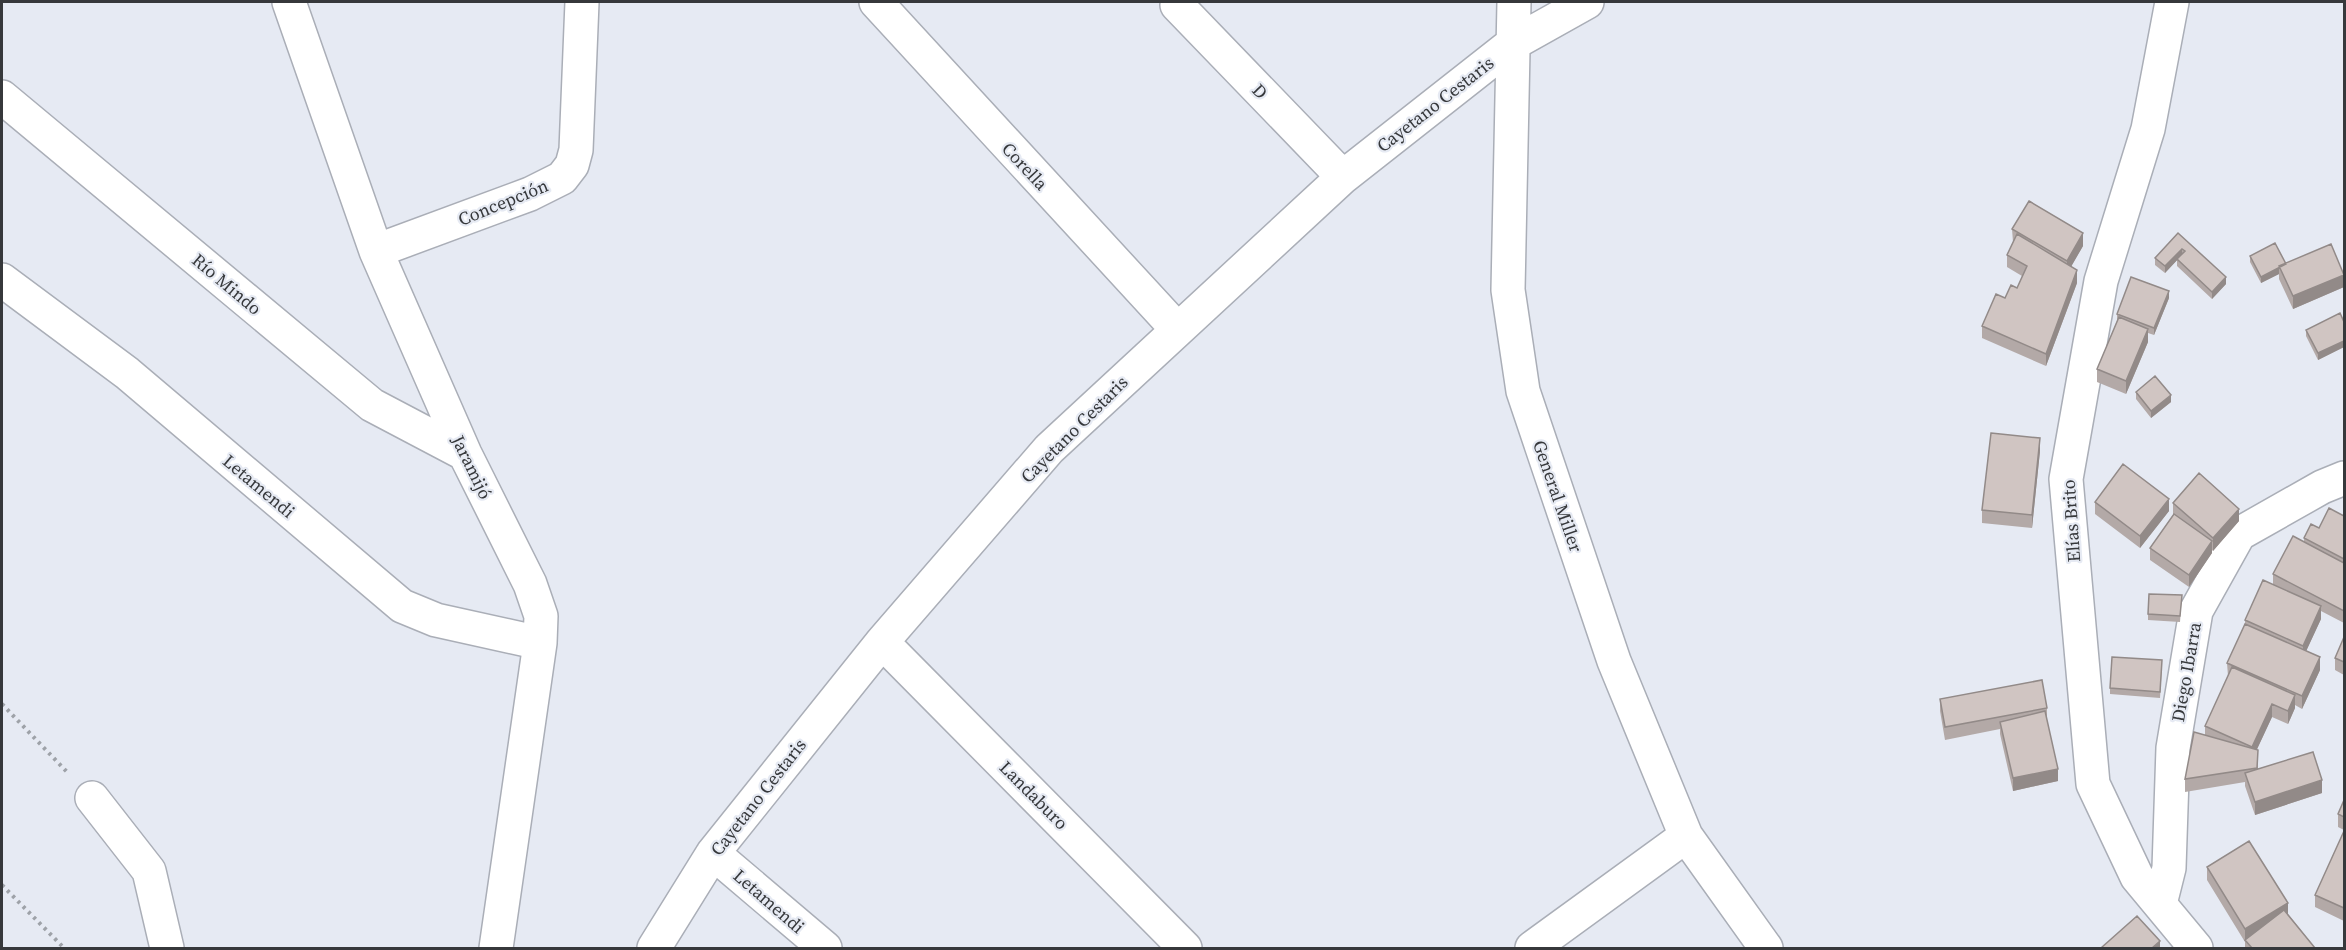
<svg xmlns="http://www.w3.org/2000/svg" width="2346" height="950" viewBox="0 0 2346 950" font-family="'Source Serif 4',serif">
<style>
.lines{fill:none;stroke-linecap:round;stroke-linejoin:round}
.minor-casing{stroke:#aaaeb7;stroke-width:36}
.path{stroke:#9ea2a8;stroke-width:4;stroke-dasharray:3 4.5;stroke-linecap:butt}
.minor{stroke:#fff;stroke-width:33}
.wall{fill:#b3a9a7}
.shaded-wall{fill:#928a88}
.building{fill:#d0c5c2;stroke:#928a88;stroke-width:1.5}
.labels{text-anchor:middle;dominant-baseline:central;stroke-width:4.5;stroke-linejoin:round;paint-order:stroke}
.street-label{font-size:18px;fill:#36383b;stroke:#e6eaf3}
</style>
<rect width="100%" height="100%" fill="#e6eaf3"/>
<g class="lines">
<g class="minor-casing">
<path id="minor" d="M289 2 376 251 465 454 530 584 541 616 540 643 496 948
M876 2 1177 329
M1514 2 1508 290 1523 391 1614 661 1686 836 1766 948
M2172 2 2148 129 2101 281 2066 479 2093 784 2137 877 2196 948
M1177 5 1343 177
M2 97 372 405 465 454
M376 251 530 194 562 178 572 165 576 150 582 2
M2 280 127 373 402 606 436 620 540 643
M882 642 1185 948
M92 798 149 871 167 948
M713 853 825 948
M2160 904 2169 868 2173 748 2196 611 2239 534 2322 487 2344 478
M654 948 713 853 882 642 1049 449 1343 177 1512 44 1587 2
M1532 948 1686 836"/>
</g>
<path class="path" d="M2 704 68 773
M2 885 64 948"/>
<use href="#minor" class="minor"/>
</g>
<path class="wall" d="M2012 229 2083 246 2071 266 2077 283 2046 366 1982 338V326L2005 298 2017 288 2022 276 2007 267V255L2013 242Z
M2178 233 2226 284 2212 299 2177 266V260L2165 273 2155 265V258Z
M2250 256 2286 264 2344 287 2293 309 2279 279V274L2261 283 2250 262Z
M2169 298 2154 335 2148 333V342L2126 394 2097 382V369L2117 321V314Z
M2344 322V347L2318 360 2306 336V330Z
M2136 392 2171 402 2151 418 2136 399Z
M2040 451 2032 528 1982 523V510Z
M2095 502 2169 511 2140 548 2095 514Z
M2173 503 2239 521 2213 551 2212 550V553L2189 587 2150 560V548L2173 515Z
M2344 516V623L2321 611V619L2306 651 2320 670 2302 709 2295 705V708L2288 724 2272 717 2257 749 2258 769 2322 793 2255 815 2245 786V782L2185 792V779L2205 735V726L2228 676 2227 663 2245 625V620L2273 584V574L2304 542V538L2319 528Z
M2182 595 2180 622 2148 620V614Z
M2344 637V675L2335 670V658Z
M2162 666 2160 698 2110 694V688Z
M1940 699 2047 708V720L2058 781 2013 791 2000 734V729L1945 740 1940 711Z
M2344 800V830L2338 827V814Z
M2344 831V921L2315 907V895Z
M2207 867 2288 914 2315 948H2245V942L2207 880Z"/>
<path class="shaded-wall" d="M2083 233V246L2067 274V261Z
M2182 249V255L2165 273V266Z
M2279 267V274L2261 283V277Z
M2077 270V283L2046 366V354Z
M2344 275V287L2293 309V296Z
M2226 277V284L2212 299V292Z
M2169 291V298L2154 335V328Z
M2148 329V342L2126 394V381Z
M2344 341V347L2318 360V353Z
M2171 395V402L2151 418V411Z
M2040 438V451L2032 528V515Z
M2169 499V511L2140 548V536Z
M2239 509V521L2213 551V538Z
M2212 541V553L2189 587V575Z
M2321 606V619L2303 658V646Z
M2320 657V670L2302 709V696Z
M2295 695V708L2288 724V711Z
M2272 704V717L2252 760V747Z
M2058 769V781L2013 791V778Z
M2322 780V793L2255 815V802Z
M2288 903V915L2245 940V929Z
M2160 941V948H2152Z"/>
<path class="building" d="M2029 201 2083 233 2067 261 2012 229Z
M2178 233 2226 277 2212 292 2177 259 2185 251 2182 249 2165 266 2155 258Z
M2017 234 2077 270 2046 354 1982 326 1996 294 2005 298 2011 285 2017 288 2027 266 2007 255Z
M2275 243 2286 264 2261 277 2250 256Z
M2331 244 2344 275 2293 296 2279 266Z
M2131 277 2169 291 2154 328 2117 314Z
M2340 313 2344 322V341L2318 353 2306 330Z
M2119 317 2148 329 2126 381 2097 369Z
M2155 376 2171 395 2151 411 2136 392Z
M1991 433 2040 438 2032 515 1982 510Z
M2123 464 2169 499 2140 536 2095 502Z
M2199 473 2239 509 2213 538 2173 503Z
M2329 508 2344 516V559L2304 538 2311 524 2319 528Z
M2174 514 2212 541 2189 575 2150 548Z
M2293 536 2344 563V611L2273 574Z
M2263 580 2321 606 2303 646 2245 620Z
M2149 594 2182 595 2180 616 2148 614Z
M2245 624 2320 657 2302 696 2227 663Z
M2344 637V662L2335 658Z
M2112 657 2162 660 2160 692 2110 688Z
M2232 667 2295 695 2288 711 2272 704 2252 747 2205 726Z
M2042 680 2047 708 1945 727 1940 699Z
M2045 711 2058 769 2013 778 2000 722Z
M2194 732 2258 750 2257 768 2185 779Z
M2313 752 2322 780 2255 802 2245 773Z
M2344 800V817L2338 814Z
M2344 831V908L2315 895Z
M2249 841 2288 903 2245 929 2207 867Z
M2284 910 2315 948H2252L2245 940Z
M2137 916 2160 941 2152 948H2101Z"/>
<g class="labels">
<g class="street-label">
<text transform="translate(1260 91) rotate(46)">D</text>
<text transform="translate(1435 104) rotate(-38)">Cayetano Cestaris</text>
<text transform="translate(1025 166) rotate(47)">Corella</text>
<text transform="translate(503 202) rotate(-22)">Concepción</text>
<text transform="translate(227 284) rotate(40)">Río Mindo</text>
<text transform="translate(1074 429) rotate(-45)">Cayetano Cestaris</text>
<text transform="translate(472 467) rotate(64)">Jaramijó</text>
<text transform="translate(259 486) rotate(40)">Letamendi</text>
<text transform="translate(1558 496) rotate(71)">General Miller</text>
<text transform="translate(2071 521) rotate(-94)">Elías Brito</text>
<text transform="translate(2186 672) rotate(-80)">Diego Ibarra</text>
<text transform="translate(1034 795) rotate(45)">Landaburo</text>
<text transform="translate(758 797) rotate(-52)">Cayetano Cestaris</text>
<text transform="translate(769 901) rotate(41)">Letamendi</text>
</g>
</g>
<rect width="2346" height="950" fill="none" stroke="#36383b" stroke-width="6"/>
</svg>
